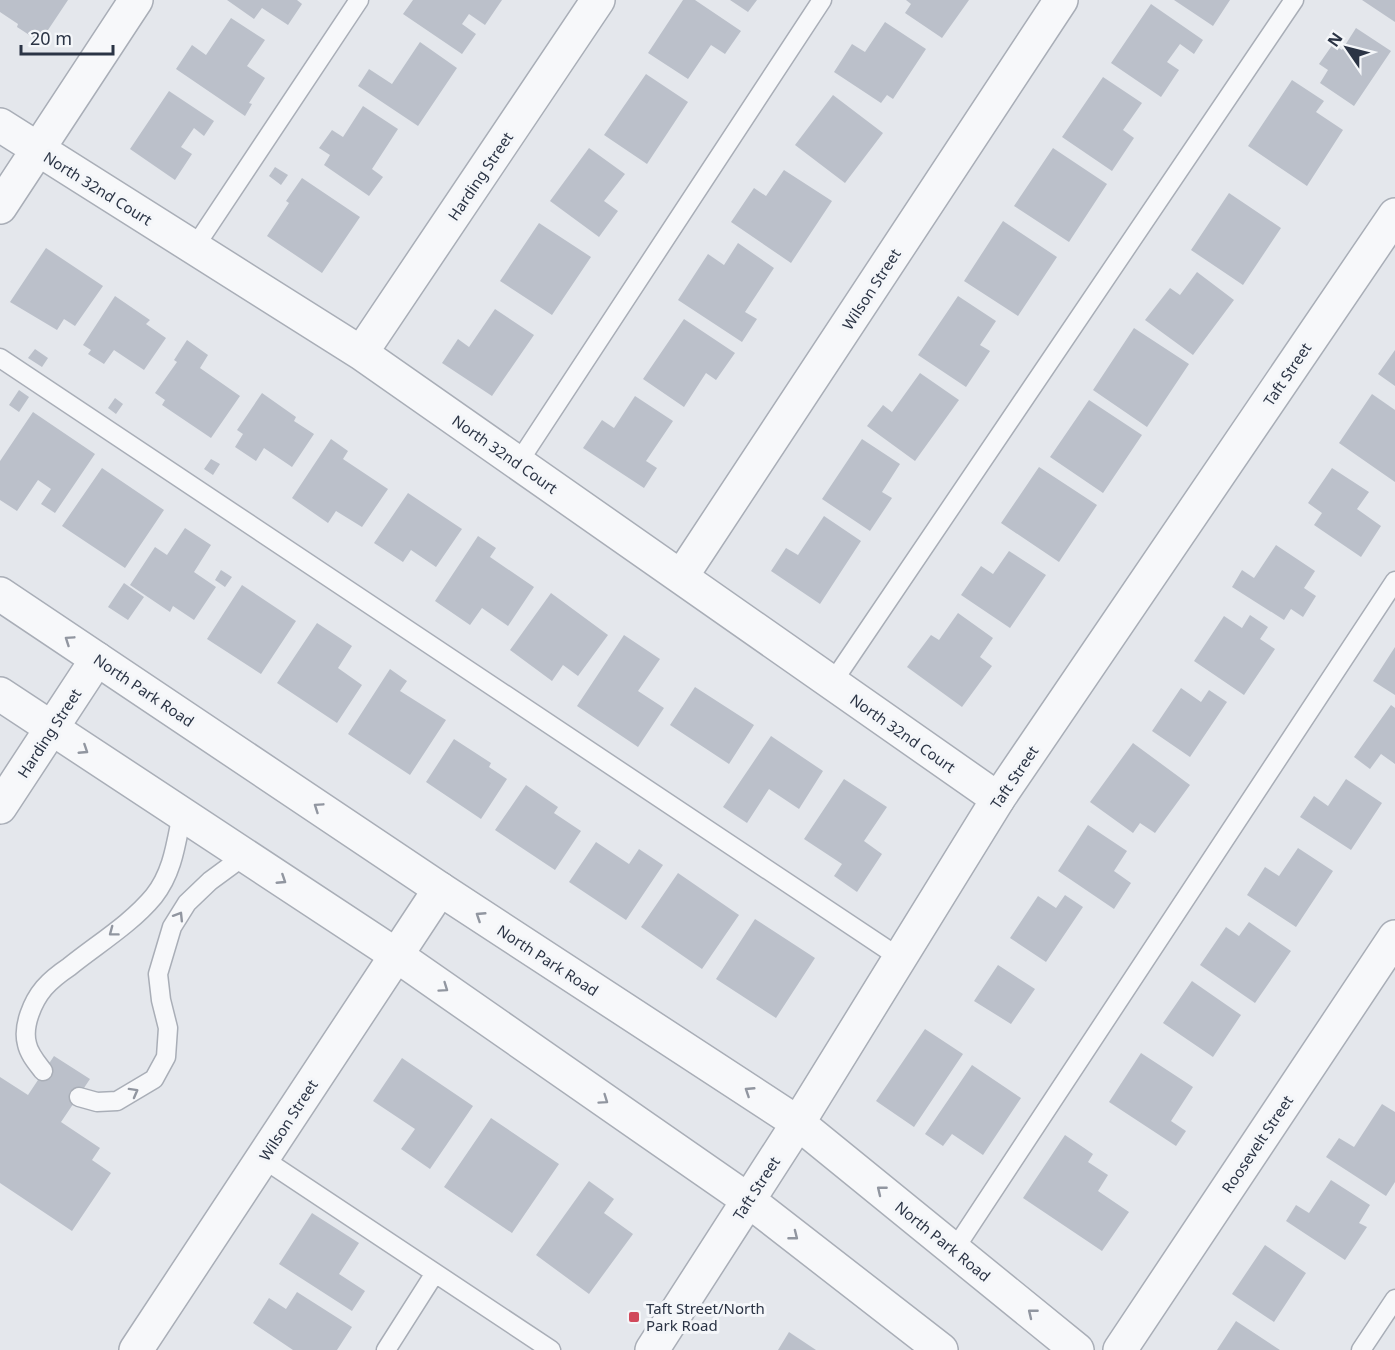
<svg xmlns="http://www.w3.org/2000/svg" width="1395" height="1350" viewBox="0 0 1395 1350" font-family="'Noto Sans',sans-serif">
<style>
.building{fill:#bbc0ca}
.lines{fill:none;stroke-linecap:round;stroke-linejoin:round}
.service-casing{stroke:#a9aeb7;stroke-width:21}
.minor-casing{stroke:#a9aeb7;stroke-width:36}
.tertiary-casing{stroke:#a9aeb7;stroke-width:36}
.service{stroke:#f7f8fa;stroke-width:18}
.minor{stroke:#f7f8fa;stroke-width:33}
.tertiary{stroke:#f7f8fa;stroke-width:33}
.oneway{stroke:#9196a0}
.poi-dot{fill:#d1495b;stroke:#f4f6f9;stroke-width:2}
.labels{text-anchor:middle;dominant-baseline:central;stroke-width:6;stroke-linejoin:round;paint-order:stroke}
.street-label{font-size:15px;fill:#2b3445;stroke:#f4f6f9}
.poi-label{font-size:15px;fill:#2b3445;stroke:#f4f6f9;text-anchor:start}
</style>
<rect width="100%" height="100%" fill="#e4e7ec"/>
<path class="building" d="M0 0H68L40 42 17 27 18 24 0 12Z
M227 0H297L302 4 288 25 262 8 254 19Z
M413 0H502L485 25 469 14 462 24 476 34 462 54 403 14Z
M683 0H695L741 31 725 54 711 45 688 79 648 53Z
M730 0H757L748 12Z
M906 0H969L942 38 905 13 911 4Z
M1174 0H1230L1213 26Z
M1362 0H1395V22Z
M1151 4 1203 40 1194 54 1180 44 1167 62 1179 70 1161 97 1111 63Z
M231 18 265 40 247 66 265 78 249 103 252 104 245 116 176 69 192 45 206 55Z
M885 22 926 49 893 99 887 95 881 103 834 72 852 44 865 52Z
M1356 28 1391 51 1354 106 1320 83 1328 70 1319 64 1333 44 1342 50Z
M420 42 457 68 418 126 358 86 369 69 392 84Z
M646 74 688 102 647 164 604 135Z
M1103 77 1142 103 1123 130 1134 138 1112 171 1062 137Z
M1292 80 1324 101 1316 112 1343 130 1307 186 1248 146Z
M169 91 214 121 204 136 194 128 181 147 192 154 175 180 130 149Z
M833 95 883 133 845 183 795 145Z
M363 106 398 129 372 169 383 177 369 196 324 165 330 155 319 148 332 130 343 137Z
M589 148 625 174 604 201 618 211 599 237 550 201Z
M1053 148 1107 184 1069 242 1014 206Z
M275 167 288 175 281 185 269 176Z
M784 170 832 201 791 263 731 222 754 188 766 196Z
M302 178 360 217 322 273 267 236 289 203 286 201Z
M1229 193 1281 228 1243 285 1191 250Z
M1003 221 1057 257 1018 316 964 281Z
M539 223 591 257 552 315 500 281Z
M738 243 774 268 745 312 757 319 742 342 678 300 708 254 724 265Z
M46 248 103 286 75 326 64 319 57 330 10 302Z
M1197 272 1234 300 1193 355 1145 320 1170 288 1180 295Z
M115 296 150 320 146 324 166 338 144 370 114 350 104 364 88 354 91 350 83 345Z
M958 296 996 321 980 345 990 351 966 387 918 355Z
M495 309 534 335 492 396 442 363 458 339 469 347Z
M684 319 735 353 716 380 706 373 684 407 643 379Z
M1134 328 1189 364 1147 427 1093 390Z
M187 340 208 355 200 368 240 396 211 438 162 405 165 400 155 393 177 362 174 360Z
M35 349 48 358 42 367 28 358Z
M1395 350V386L1378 374Z
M920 373 959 400 915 461 867 426 883 405 892 412Z
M19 390 29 397 19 412 9 405Z
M262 393 296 417 294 421 314 434 292 467 264 448 256 461 235 447 243 434 237 430Z
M1372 394 1395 410V482L1339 443Z
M635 396 673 421 646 461 657 468 644 488 583 448 602 420 614 428Z
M115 398 123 404 116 414 108 408Z
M1089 400 1142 435 1103 493 1050 457Z
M33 412 95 454 55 513 41 504 51 489 38 480 17 511 0 500V461Z
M331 439 348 451 343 459 388 489 362 527 336 511 328 523 292 498Z
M862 439 900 464 882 492 892 498 870 531 822 499Z
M211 459 220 464 213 475 204 469Z
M1039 467 1097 505 1059 562 1001 523Z
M102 468 164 510 125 568 62 526Z
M1332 468 1369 492 1357 509 1381 526 1361 557 1314 525 1322 513 1308 503Z
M408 493 462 529 436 567 411 550 403 562 374 543Z
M824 516 861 541 820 604 771 571 786 548 798 555Z
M185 528 211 545 194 572 216 587 194 620 173 606 170 612 130 585 155 547 167 555Z
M478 536 496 548 490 557 534 587 508 626 482 608 470 625 435 601Z
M1276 545 1315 571 1304 588 1316 596 1303 617 1291 609 1284 620 1232 587 1242 570 1254 578Z
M1009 551 1046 575 1010 628 961 595 981 566 993 574Z
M221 570 232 577 225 587 215 580Z
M124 583 144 597 128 620 108 607Z
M242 585 296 621 261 674 207 639Z
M551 593 608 635 578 676 563 665 552 681 510 650Z
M958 613 993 638 980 657 992 666 962 707 907 667 931 635 939 640Z
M1250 615 1268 627 1260 639 1275 649 1244 695 1194 661 1224 616 1242 628Z
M317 623 352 646 338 668 362 685 337 723 277 683Z
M624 635 660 659 638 691 664 708 638 747 577 706Z
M1395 647V695L1373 681Z
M390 669 407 681 400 691 446 720 410 775 348 734Z
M695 687 754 725 729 764 670 725Z
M1181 688 1201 702 1209 690 1227 702 1190 757 1152 731Z
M1391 705 1395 708V764L1381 754 1370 769 1354 757Z
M771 736 823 771 799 809 769 789 747 823 723 807Z
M454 739 491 763 489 767 507 779 481 819 426 782Z
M1133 743 1190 785 1155 833 1140 823 1133 833 1090 802Z
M844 779 887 807 864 841 882 854 857 892 834 876 842 864 804 839Z
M1346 779 1382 803 1351 850 1300 817 1314 796 1328 806Z
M526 785 558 807 554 813 581 831 555 870 495 830Z
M1088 825 1127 851 1114 871 1131 883 1114 909 1058 871Z
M596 842 629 864 639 849 663 865 626 920 569 882Z
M1298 848 1333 871 1296 927 1247 895 1265 867 1279 876Z
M678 873 739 915 702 969 641 927Z
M1065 895 1083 907 1046 962 1010 938 1038 896 1056 908Z
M755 919 815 958 776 1018 716 979Z
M1249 922 1291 951 1255 1003 1200 965 1226 927 1239 936Z
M998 965 1035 989 1011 1024 974 1001Z
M1192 981 1241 1015 1213 1057 1163 1023Z
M925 1029 963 1054 914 1127 876 1101Z
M1141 1053 1193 1087 1171 1121 1186 1131 1176 1146 1109 1102Z
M54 1056 90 1079 61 1122 100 1148 92 1160 111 1173 72 1231 0 1183V1077L28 1095Z
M402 1058 473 1106 430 1169 401 1149 415 1129 373 1101Z
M972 1065 1021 1098 983 1155 952 1134 943 1146 925 1134Z
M1382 1104 1395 1112V1182L1386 1196 1326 1157 1339 1138 1354 1147Z
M491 1118 559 1164 512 1233 444 1187Z
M1065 1135 1093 1154 1088 1162 1108 1175 1098 1191 1129 1212 1102 1251 1023 1198Z
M1331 1180 1370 1205 1359 1223 1367 1227 1345 1260 1286 1221 1296 1205 1309 1213Z
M589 1181 614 1199 604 1213 633 1234 589 1294 536 1255Z
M312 1213 359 1243 339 1274 365 1291 352 1311 279 1264Z
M1265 1245 1306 1273 1274 1322 1232 1294Z
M297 1292 352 1327 337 1350H293L253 1323 269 1298 286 1309Z
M1236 1321 1280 1350H1217Z
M789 1332 816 1350H778Z"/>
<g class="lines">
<g class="service-casing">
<path id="service" d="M194 248 359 0
M0 358 900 958
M518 463 822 0
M832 683 1294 0
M43 1071C37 1063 29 1054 27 1044 22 1026 33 1001 44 988 51 980 60 973 69 967 96 945 131 924 154 896 173 872 176 843 182 814
M79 1097 97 1102 117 1101 154 1079 166 1057 168 1028 161 1000 158 974 172 927 187 903 210 881 244 856
M262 1158 551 1350
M954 1250 1395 581
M386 1350 435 1273
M1361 1350 1395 1299"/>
</g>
<g class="minor-casing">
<path id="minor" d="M0 125 361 353 998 799
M0 207 136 0
M361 353 598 0
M681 577 1061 0
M0 807 97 659
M136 1350 440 889
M1120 1350 1395 937"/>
</g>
<g class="tertiary-casing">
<path id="tertiary" d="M0 594 440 889 798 1123 1077 1350
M0 694 396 955 640 1125 748 1200 941 1350
M652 1350 798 1123 998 799 1395 215"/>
</g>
<use href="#service" class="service"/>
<use href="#minor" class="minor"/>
<use href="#tertiary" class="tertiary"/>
</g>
<defs><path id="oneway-chevron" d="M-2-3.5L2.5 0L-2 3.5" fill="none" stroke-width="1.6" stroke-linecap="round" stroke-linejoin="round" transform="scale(1.5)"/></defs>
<g class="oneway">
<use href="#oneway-chevron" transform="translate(69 640) rotate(-146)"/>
<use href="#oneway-chevron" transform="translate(84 750) rotate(33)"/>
<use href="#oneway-chevron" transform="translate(318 807) rotate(-146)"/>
<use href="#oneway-chevron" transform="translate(282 880) rotate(33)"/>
<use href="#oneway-chevron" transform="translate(179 916) rotate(-58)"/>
<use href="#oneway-chevron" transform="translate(480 916) rotate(-147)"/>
<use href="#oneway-chevron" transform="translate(113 932) rotate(143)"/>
<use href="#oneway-chevron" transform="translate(444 988) rotate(35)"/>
<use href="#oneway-chevron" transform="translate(749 1091) rotate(-147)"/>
<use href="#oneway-chevron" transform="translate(134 1092) rotate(-29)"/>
<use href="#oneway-chevron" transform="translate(604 1100) rotate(35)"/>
<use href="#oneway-chevron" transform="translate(881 1190) rotate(-141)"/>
<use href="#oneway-chevron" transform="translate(794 1236) rotate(38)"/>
<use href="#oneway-chevron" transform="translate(1032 1313) rotate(-141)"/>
</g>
<rect class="poi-dot" x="628" y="1311" width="12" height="12" rx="3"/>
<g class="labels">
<g class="street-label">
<text transform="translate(480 176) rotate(-56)">Harding Street</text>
<text transform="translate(98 188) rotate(32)">North 32nd Court</text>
<text transform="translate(871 289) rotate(-57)">Wilson Street</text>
<text transform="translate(1287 374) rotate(-56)">Taft Street</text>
<text transform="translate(505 454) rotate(35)">North 32nd Court</text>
<text transform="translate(144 690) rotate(34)">North Park Road</text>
<text transform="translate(49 733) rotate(-57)">Harding Street</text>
<text transform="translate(903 733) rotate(35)">North 32nd Court</text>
<text transform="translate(1014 777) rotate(-56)">Taft Street</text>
<text transform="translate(548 960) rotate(33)">North Park Road</text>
<text transform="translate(288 1120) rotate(-57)">Wilson Street</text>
<text transform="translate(1257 1144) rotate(-56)">Roosevelt Street</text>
<text transform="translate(756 1188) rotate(-57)">Taft Street</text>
<text transform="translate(943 1241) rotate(39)">North Park Road</text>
</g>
<g class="poi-label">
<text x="646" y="1308">Taft Street/North<tspan x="646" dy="17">Park Road</tspan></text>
</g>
</g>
<g transform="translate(1347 48) rotate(305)" stroke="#f4f6f9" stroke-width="4.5" paint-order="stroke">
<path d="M0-4.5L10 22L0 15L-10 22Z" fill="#2b3445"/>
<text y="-9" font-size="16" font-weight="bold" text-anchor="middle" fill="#2b3445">N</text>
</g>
<path d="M21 45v9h92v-9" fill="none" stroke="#2b3445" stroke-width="3"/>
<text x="30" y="45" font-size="18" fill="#2b3445" stroke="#f4f6f9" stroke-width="4.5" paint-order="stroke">20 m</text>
</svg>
